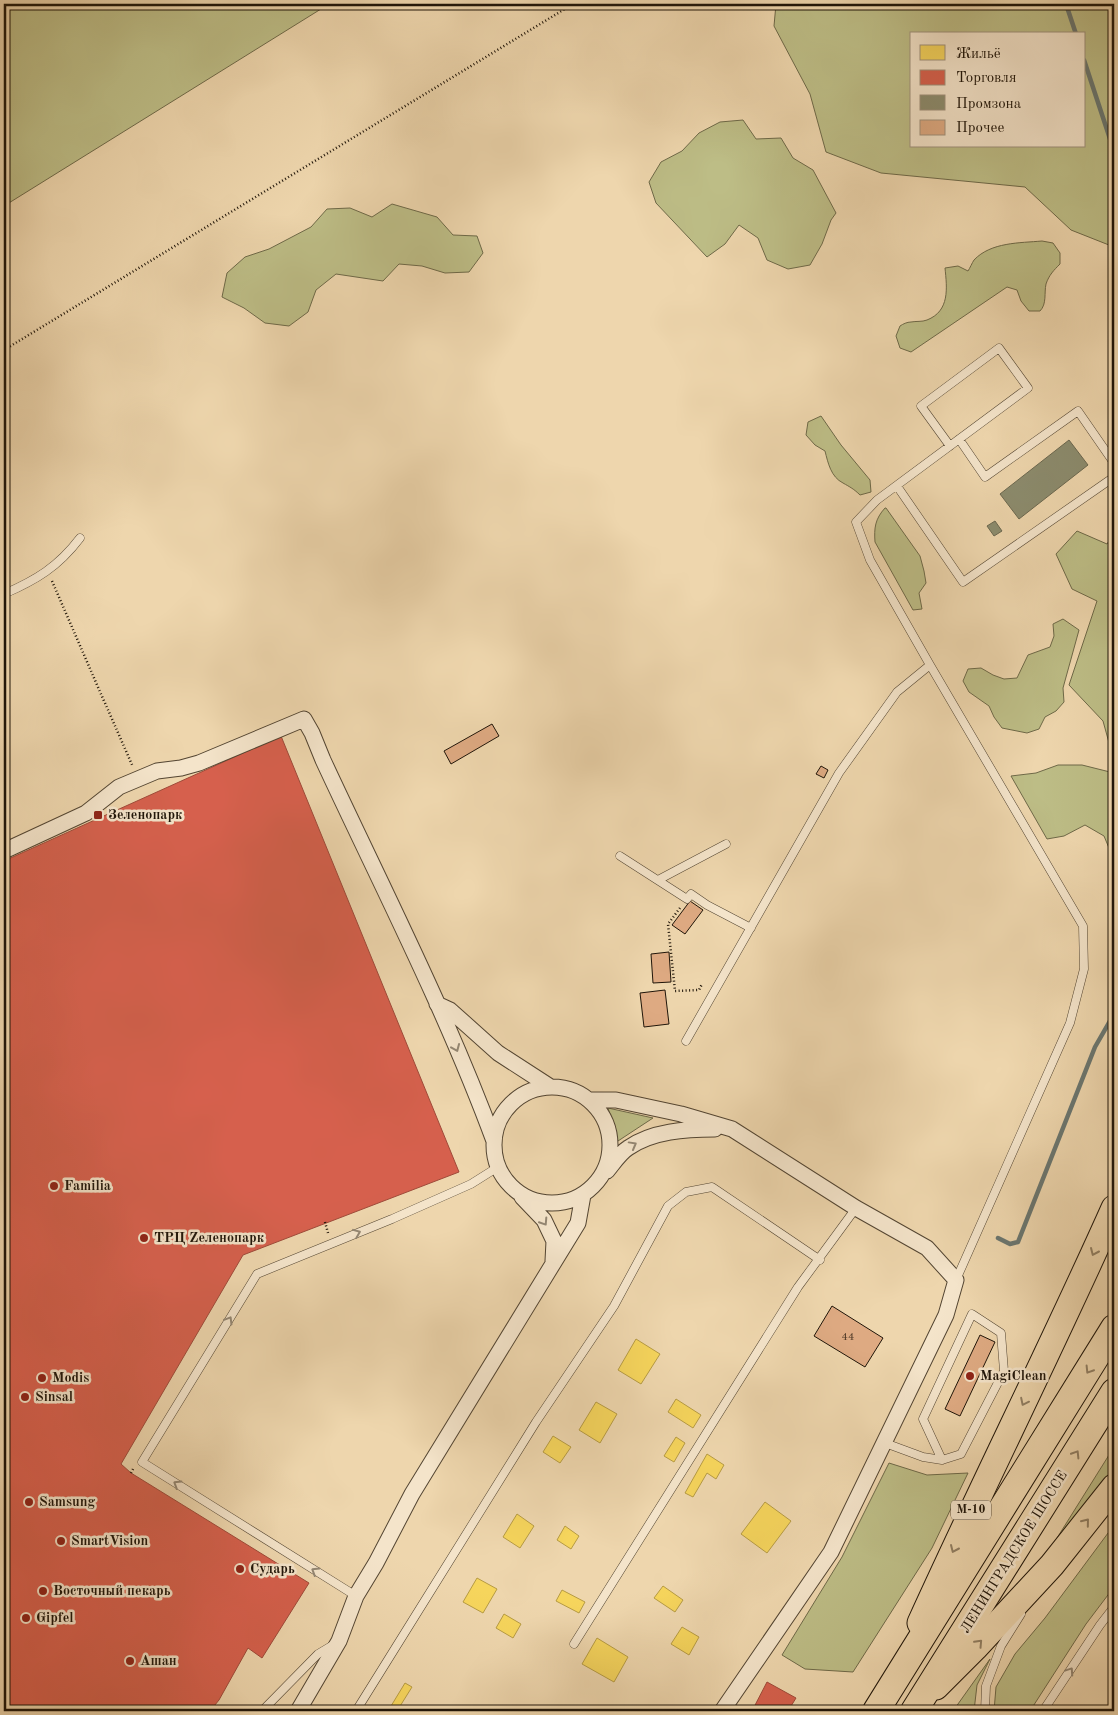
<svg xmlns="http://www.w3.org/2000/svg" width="1118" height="1715" viewBox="0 0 1118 1715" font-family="'Old Standard TT',serif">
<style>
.green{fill:#bdbd86;stroke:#6e6948;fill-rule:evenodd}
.homes{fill:#f6d55c;stroke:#b69b43}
.shops{fill:#d6604d;stroke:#9f4a39}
.industry{fill:#8c8c6e;stroke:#6b6850}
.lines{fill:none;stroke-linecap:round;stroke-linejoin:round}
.stream{stroke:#6a7670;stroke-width:4.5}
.building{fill:#deaa82;stroke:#1f1509}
.service-casing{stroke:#534532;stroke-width:9}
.minor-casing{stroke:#534532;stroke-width:17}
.primary-casing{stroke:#1f1509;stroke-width:27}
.trunk-casing{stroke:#1f1509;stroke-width:28}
.path{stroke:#1f1509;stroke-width:2.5;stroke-dasharray:1 2.5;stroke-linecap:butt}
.service{stroke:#f4e4ca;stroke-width:8}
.minor{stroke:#f4e4ca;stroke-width:15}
.primary{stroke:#eed6ad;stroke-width:25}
.trunk{stroke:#eed6ad;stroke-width:26}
.oneway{stroke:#948773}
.oneway2{stroke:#917f63}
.poi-dot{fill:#8f2418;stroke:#f4e4ca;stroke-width:2}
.labels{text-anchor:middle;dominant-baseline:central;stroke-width:5;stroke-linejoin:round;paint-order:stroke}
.number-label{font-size:11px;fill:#4f3a27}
.shield{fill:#f4e4ca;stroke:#5f5343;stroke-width:1}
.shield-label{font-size:12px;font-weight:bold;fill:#1f1509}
.poi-label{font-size:14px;font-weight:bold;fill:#1f1509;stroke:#f4e4ca;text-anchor:start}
.street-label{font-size:14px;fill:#1f1509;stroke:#f4e4ca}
</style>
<rect width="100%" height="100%" fill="#eed6ad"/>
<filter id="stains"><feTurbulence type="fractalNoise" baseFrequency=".004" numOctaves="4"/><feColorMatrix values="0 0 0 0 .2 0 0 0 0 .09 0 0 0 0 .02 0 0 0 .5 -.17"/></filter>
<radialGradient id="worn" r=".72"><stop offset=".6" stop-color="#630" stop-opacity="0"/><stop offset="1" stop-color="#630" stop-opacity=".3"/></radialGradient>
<path class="green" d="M4 4H329L4 206Z
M776 4H1114V247L1071 230 1025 187 881 173 826 152 810 94 774 26ZM912 34H1084V146H912Z
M743 120 756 139 781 138 793 158 813 170 836 213 831 220 822 244 810 265 788 269 767 260 758 238 739 225 725 244 707 257 656 203 649 182 661 162 682 151 699 133 720 122Z
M392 204 437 217 453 235 477 236 483 253 469 272 445 273 422 266 399 264 383 281 336 274 316 290 308 312 289 326 265 323 244 308 222 297 227 273 245 257 269 249 311 227 327 209 350 208 372 217Z
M1042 241 1053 243 1060 253V264C1054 270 1049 275 1046 284 1044 293 1047 304 1040 311H1029L1021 301 1017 290 1007 287 911 352 900 348 896 336 900 326C903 324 907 322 911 322 916 321 922 322 927 320 950 311 947 288 945 268L958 266 968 271C970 268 972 263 974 260 991 242 1020 243 1042 241Z
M821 416 841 445 870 480 871 492 860 495C854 489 850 487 843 483 831 477 828 463 825 451L815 445 806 435 808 422Z
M885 508H886L920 556 924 571 926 583 919 593 922 609 913 610 875 542C874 528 875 519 885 508Z
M1077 531 1107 544 1114 533V751L1111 750 1103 721 1069 685 1097 601 1072 589 1056 554Z
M1063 619 1079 630 1063 688 1064 702 1056 711 1045 717 1039 729 1027 733 1002 728 994 717 989 706 969 692 963 681 968 669 981 668 993 675 1004 679 1017 678 1028 655 1050 647 1054 636 1053 624Z
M1058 765H1082L1114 773V860L1104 836 1085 825 1064 836 1047 839 1011 776 1036 773Z
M608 1108 653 1118 618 1141Z
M1114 1447V1469L1047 1554Z
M889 1463 927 1475 968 1473 932 1548 853 1672 805 1669 782 1655 842 1557Z
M1114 1525V1587L1086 1624 1030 1711H994L996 1687 1015 1654 1045 1618Z
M990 1659 977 1685 974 1711H953Z"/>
<path class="homes" d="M636 1339 660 1354 641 1384 618 1370Z
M676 1399 701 1415 693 1428 668 1412Z
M596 1402 617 1414 600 1443 579 1430Z
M553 1436 571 1447 560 1463 543 1452Z
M676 1437 685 1443 674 1462 664 1456Z
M707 1454 724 1465 716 1479 707 1473 693 1497 685 1493Z
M765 1502 791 1521 767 1553 741 1534Z
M517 1514 534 1526 520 1548 503 1537Z
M565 1526 579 1536 571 1549 557 1540Z
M477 1578 497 1589 483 1613 463 1602Z
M663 1586 683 1600 675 1612 654 1598Z
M562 1590 585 1602 579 1613 556 1601Z
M504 1614 521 1624 513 1638 496 1628Z
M682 1627 699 1637 689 1655 671 1644Z
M597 1638 628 1657 614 1682 582 1664Z
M405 1683 412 1687 397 1711H388Z"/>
<path class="shops" d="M281 736 459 1172 243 1255 121 1464 131 1473 309 1583 262 1658 248 1648 219 1700 210 1711H4V861Z
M767 1682 796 1698 788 1711H752Z"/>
<path class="industry" d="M1069 440 1088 465 1019 519 1000 494Z
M995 521 1002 531 994 536 987 526Z"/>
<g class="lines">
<path class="stream" d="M1066 4 1076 34
M1084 60 1114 151
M998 1238 1010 1244 1018 1242 1095 1047 1114 1014"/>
</g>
<path class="building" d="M492 724 499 736 451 764 444 751Z
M821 766 828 770 824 778 816 774Z
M690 901 703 910 685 934 672 925Z
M669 952 671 982 653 983 651 954Z
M665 990 669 1024 644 1027 640 993Z
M832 1306 883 1338 865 1367 814 1336Z
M980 1335 995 1342 960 1416 945 1409Z"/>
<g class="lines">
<g class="service-casing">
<path id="service" d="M959 439 985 477 1078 411 1114 463
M950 446 921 406 999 348 1028 388 877 500 856 522 870 560 930 665 1083 926 1084 969 1070 1023 956 1280
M897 486 963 582 1114 477
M4 594C36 580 58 567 80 538
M620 856 687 899 691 894 707 905 751 928
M658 880 726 844
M686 1041 839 773 897 692 930 665
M972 1314 1001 1333 1004 1371 961 1454 942 1460 923 1419Z
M885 1443 923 1457 942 1460
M356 1596 142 1462 257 1274 392 1219 471 1184 498 1167
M574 1644 798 1287 856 1208
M262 1711 318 1654 333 1645
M356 1711 536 1422 614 1306 668 1206 686 1192 712 1187 820 1260
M985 1711 986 1686 1001 1646 1021 1614
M1043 1711 1100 1625 1114 1607"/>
</g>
<g class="minor-casing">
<path id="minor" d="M4 851 86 813 119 787 157 771 181 768 199 763 304 719 312 733 323 760C381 885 446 1011 494 1141
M437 1004 450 1010 498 1053 549 1086
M494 1145a58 58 0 1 1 116 0a58 58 0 1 1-116 0Z
M590 1100H616L681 1114 732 1129 856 1208 927 1248 956 1280 946 1315 831 1552 722 1711
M607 1171C613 1164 620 1153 628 1148 652 1131 686 1129 715 1129
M522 1197 544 1220 554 1241 553 1261
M298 1711 339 1641 356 1596 376 1563 412 1494 578 1223 583 1195"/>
</g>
<g class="primary-casing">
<path id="primary" d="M920 1623C983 1484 1052 1347 1114 1208
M936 1687 975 1648 1052 1565 1114 1487"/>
</g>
<g class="trunk-casing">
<path id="trunk" d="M876 1711 1114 1328
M914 1711 1114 1392"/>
</g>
<path class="path" d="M4 350 573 4
M52 581 104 701
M105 703 133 767
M680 908 668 924 675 991 699 990 702 984
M325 1222 328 1233
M131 1473 134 1467"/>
<use href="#service" class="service"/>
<use href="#minor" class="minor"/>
<use href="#primary" class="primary"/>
<use href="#trunk" class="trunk"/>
</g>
<defs><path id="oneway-chevron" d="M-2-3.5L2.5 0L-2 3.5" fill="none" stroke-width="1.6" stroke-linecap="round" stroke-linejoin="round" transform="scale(1.25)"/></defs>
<g class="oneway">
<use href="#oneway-chevron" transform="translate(456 1048) rotate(67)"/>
<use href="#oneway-chevron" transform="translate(633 1145) rotate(-29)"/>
<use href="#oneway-chevron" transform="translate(544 1222) rotate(57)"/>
<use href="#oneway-chevron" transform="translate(357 1233) rotate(-22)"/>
<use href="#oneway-chevron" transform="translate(229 1320) rotate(-59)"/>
<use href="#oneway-chevron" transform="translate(177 1484) rotate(-148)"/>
<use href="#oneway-chevron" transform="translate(315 1571) rotate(-148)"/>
<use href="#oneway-chevron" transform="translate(1070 1671) rotate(-56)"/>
</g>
<g class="oneway2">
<use href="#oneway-chevron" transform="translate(1094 1252) rotate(114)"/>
<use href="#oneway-chevron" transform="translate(1089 1370) rotate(122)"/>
<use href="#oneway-chevron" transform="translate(1024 1402) rotate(116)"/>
<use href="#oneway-chevron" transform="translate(1076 1454) rotate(-58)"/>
<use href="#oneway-chevron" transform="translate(1086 1522) rotate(-51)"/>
<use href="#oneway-chevron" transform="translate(954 1549) rotate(114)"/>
<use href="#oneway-chevron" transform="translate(979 1643) rotate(-47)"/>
</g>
<g class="poi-dot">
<rect x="93" y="810" width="10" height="10" rx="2.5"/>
<circle cx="54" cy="1186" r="5"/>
<circle cx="144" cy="1238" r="5"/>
<circle cx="970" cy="1376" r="5"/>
<circle cx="42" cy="1378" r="5"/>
<circle cx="25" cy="1397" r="5"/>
<circle cx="29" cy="1502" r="5"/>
<circle cx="61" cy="1541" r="5"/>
<circle cx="240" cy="1569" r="5"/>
<circle cx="43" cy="1591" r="5"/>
<circle cx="26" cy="1618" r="5"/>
<circle cx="130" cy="1661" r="5"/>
</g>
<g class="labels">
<g class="number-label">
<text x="848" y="1337">44</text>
</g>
<rect class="shield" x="951" y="1500.5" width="40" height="19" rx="4"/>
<g class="shield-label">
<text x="971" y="1510">М-10</text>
</g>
<g class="poi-label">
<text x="108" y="815">Зеленопарк</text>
<text x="64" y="1186">Familia</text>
<text x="154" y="1238">ТРЦ Zеленопарк</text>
<text x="980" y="1376">MagiClean</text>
<text x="52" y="1378">Modis</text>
<text x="35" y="1397">Sinsal</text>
<text x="39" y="1502">Samsung</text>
<text x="71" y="1541">SmartVision</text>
<text x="250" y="1569">Сударь</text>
<text x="53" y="1591">Восточный пекарь</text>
<text x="36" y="1618">Gipfel</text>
<text x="140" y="1661">Ашан</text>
</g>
<g class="street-label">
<text transform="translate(1014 1552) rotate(-58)">ЛЕНИНГРАДСКОЕ ШОССЕ</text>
</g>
</g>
<rect width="1118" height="1715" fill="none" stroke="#eed6ad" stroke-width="20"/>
<rect x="5" y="5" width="1108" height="1705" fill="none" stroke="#1f1509" stroke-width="2.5"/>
<rect x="10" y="10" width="1098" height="1695" fill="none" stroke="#1f1509"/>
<rect x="910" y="32" width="175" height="115" fill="#f4e4ca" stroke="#9f917d"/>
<rect x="920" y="45" width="25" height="15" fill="#f6d55c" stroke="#9f917d"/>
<text x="956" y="58" font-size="15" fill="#1f1509">Жильё</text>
<rect x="920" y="70" width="25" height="15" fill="#d6604d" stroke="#9f917d"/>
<text x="956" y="82" font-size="15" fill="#1f1509">Торговля</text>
<rect x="920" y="95" width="25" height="15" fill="#8c8c6e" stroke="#9f917d"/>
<text x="956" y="108" font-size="15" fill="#1f1509">Промзона</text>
<rect x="920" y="120" width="25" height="15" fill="#deaa82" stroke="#9f917d"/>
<text x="956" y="132" font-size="15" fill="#1f1509">Прочее</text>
<rect width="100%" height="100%" filter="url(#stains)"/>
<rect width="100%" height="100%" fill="url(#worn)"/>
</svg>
